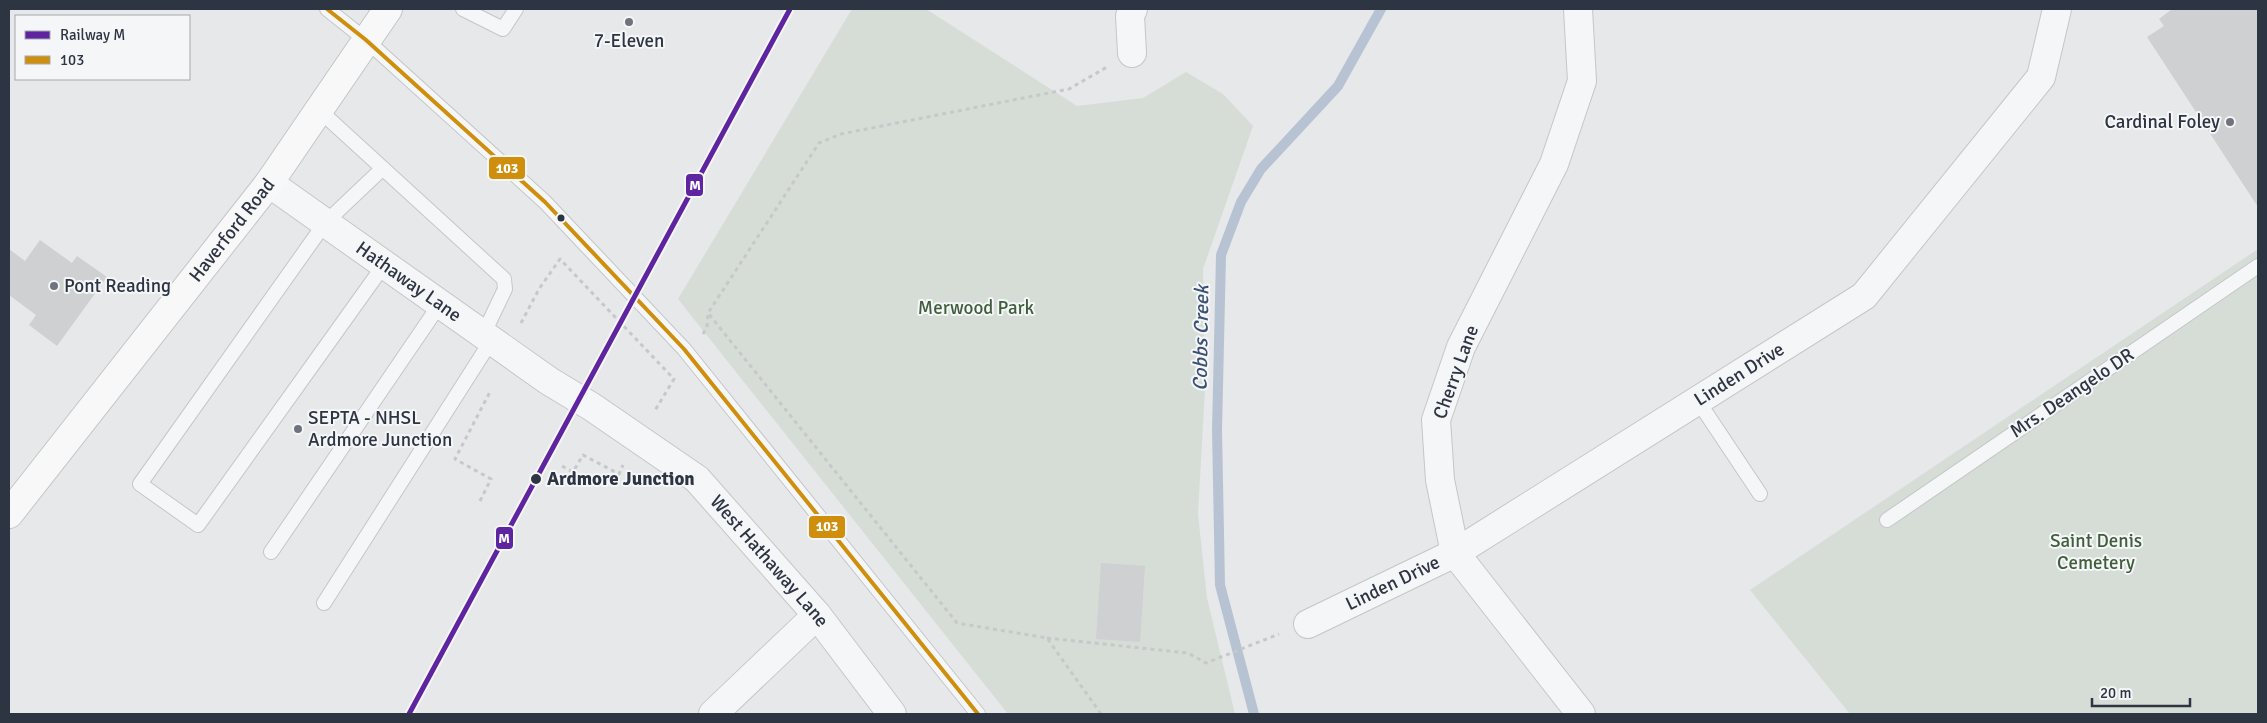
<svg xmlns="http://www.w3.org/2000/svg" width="2267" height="723" viewBox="0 0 2267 723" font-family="Signika,sans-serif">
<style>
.green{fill:#d6ddd7}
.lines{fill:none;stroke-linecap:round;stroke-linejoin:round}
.stream{stroke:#b7c3d2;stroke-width:10}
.building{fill:#ced0d2}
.service-casing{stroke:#c4c6c8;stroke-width:16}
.minor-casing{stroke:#c4c6c8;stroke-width:30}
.primary-casing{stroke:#c3c5c7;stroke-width:30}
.path{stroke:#c6c8ca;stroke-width:3;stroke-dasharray:4 4;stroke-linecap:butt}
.service{stroke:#f5f6f7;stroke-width:14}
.minor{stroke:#f5f6f7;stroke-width:28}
.primary{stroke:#f8f8f8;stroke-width:28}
.bus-1-casing{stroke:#f4f6f8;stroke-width:8}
.bus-1{stroke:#cf8f0d;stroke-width:4}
.rail-1-casing{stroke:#f4f6f8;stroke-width:9}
.rail-1{stroke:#5f249f;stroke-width:5}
.poi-dot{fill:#6e737d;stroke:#f4f6f8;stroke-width:2}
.bus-dot{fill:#2d3442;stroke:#f4f6f8;stroke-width:2}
.labels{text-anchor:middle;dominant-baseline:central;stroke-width:4;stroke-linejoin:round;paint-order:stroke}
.poi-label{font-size:19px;fill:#2d3442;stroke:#f4f6f8;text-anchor:start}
.street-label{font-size:19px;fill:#2d3442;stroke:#f4f6f8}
.park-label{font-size:19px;fill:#405d3c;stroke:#f4f6f8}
.stop-label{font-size:19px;font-weight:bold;fill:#2d3442;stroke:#f4f6f8;text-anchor:start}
.water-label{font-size:20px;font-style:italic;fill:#3b5173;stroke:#f4f6f8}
.line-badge{stroke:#f4f6f8;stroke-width:2}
.badge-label{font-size:14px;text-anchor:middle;font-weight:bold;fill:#fff}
</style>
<rect width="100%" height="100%" fill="#e6e8ea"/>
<path class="green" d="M852 9H926L1077 106 1143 98 1186 72 1223 94 1253 126 1203 269 1205 389 1198 514 1207 598 1235 714H1008L678 299Z
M2258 249V714H1850L1750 590Z"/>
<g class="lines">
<path class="stream" d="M1254 714 1220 585 1217 430 1221 255 1241 202 1261 169 1338 86 1381 9"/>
</g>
<path class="building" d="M2172 9H2258V207L2147 37 2164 26 2159 19Z
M40 240 72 263 77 256 107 277 57 346 29 325 36 315 9 295V249L25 261Z
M1101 563 1145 566 1140 642 1096 639Z"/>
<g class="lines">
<g class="service-casing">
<path id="service" d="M327 9 366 40 545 202 684 349 978 714
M463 9 503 29 516 9
M319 110 504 279 505 289 483 335
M383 168 325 223 140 484 198 525 384 265
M1698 401 1760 494
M1887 520 2258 266
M271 552 440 304
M324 603 491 341"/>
</g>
<g class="minor-casing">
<g id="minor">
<path d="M1578 9 1582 81 1554 164 1461 347 1436 420 1440 480 1455 553 1581 714"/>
<path d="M1132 53 1130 16 1133 9"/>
<path id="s1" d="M269 183 549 381 592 407 697 479 817 615 892 714"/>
<path id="s2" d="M1308 624 1455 553 1864 296 2041 77 2057 9"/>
<path d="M713 714 817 615"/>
</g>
</g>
<g class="primary-casing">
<g id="primary">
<path id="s3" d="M9 514 269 183 388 9"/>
</g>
</g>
<path class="path" d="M521 323 539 289 560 259 674 379 654 412
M703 334 707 327 708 314
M562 466 573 472 583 455 619 474 623 465
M480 501 491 479 455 459 491 390
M1047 638 1188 653 1206 663 1279 634
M1101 714 1047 638 957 623 708 313 819 143 841 134 1069 89 1107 67"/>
<use href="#service" class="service"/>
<use href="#minor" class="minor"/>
<use href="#primary" class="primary"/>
<g class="bus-1-casing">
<path id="bus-1" d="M327 9 366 40 545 202 684 349 978 714"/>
</g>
<use href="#bus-1" class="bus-1"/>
<g class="rail-1-casing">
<path id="rail-1" d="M409 714 790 9"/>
</g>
<use href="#rail-1" class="rail-1"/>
</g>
<g class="poi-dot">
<circle cx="629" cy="22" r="5"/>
<circle cx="2230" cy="122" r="5"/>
<circle cx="54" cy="286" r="5"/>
<circle cx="298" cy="429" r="5"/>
</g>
<g class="bus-dot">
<circle cx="561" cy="218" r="4.5"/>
<circle cx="536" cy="479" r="6"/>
</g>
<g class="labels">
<g class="poi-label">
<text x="629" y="41" text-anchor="middle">7-Eleven</text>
<text x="2220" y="122" text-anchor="end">Cardinal Foley</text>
<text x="64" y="286">Pont Reading</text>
<text x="308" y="418">SEPTA - NHSL<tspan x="308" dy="22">Ardmore Junction</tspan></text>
</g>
<g class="street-label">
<text stroke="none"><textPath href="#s3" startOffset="361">Haverford Road</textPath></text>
<text stroke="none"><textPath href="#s1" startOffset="171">Hathaway Lane</textPath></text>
<text transform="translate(1456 372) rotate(-70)">Cherry Lane</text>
<text stroke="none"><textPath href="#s2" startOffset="499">Linden Drive</textPath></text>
<text transform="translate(2072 393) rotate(-34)">Mrs. Deangelo DR</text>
<text stroke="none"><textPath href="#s1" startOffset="630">West Hathaway Lane</textPath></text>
<text stroke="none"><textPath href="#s2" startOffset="94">Linden Drive</textPath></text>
</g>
<g class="park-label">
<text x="976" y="308">Merwood Park</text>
<text x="2096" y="541">Saint Denis<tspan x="2096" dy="22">Cemetery</tspan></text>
</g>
<g class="stop-label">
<text x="547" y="479">Ardmore Junction</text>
</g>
<g class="water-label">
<text transform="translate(1201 338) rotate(-89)">Cobbs Creek</text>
</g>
</g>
<g class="line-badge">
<rect x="488" y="156" width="38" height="24" rx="5" fill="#cf8f0d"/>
<rect x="685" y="173" width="19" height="24" rx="5" fill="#5f249f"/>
<rect x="808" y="515" width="38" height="24" rx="5" fill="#cf8f0d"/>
<rect x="495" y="526" width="19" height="24" rx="5" fill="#5f249f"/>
</g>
<g class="badge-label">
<text x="507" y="173">103</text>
<text x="695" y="190">M</text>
<text x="827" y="531">103</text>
<text x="504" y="543">M</text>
</g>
<rect width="2267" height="723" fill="none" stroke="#2d3442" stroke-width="20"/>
<rect x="15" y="15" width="175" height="65" fill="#f4f6f8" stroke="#a4a8af"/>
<rect x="25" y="31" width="25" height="8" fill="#5f249f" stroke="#a4a8af"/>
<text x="60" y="40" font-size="15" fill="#2d3442">Railway M</text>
<rect x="25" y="56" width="25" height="8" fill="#cf8f0d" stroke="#a4a8af"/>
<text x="60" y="65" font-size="15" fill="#2d3442">103</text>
<path d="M2092 698v8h98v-8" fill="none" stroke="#2d3442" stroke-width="2.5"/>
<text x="2100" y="698" font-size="15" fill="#2d3442" stroke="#f4f6f8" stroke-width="4" paint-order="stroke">20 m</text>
</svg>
